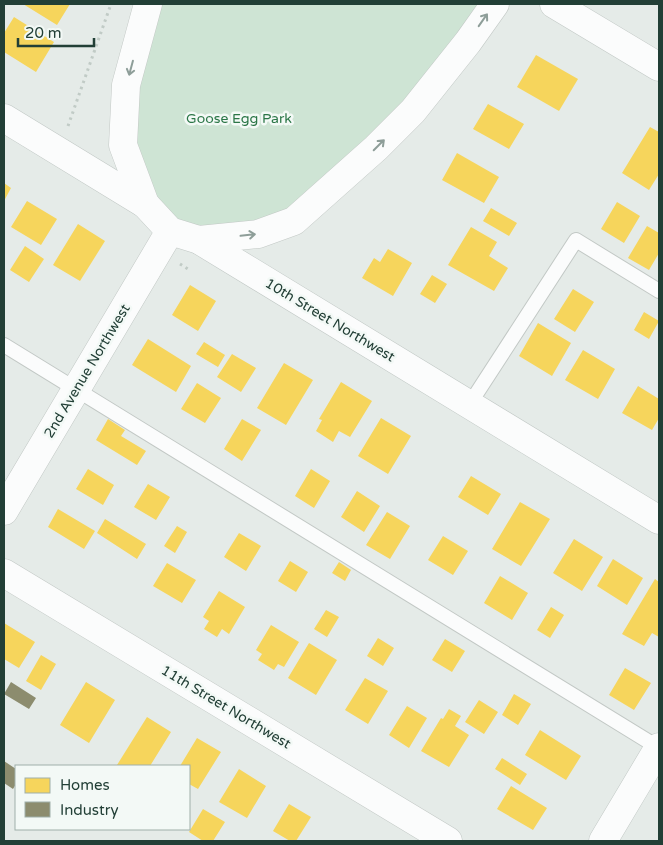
<svg xmlns="http://www.w3.org/2000/svg" width="663" height="845" viewBox="0 0 663 845" font-family="'Varela Round',sans-serif">
<style>
.green{fill:#cee4d4}
.homes{fill:#f6d55c}
.industry{fill:#8c8c6e}
.lines{fill:none;stroke-linecap:round;stroke-linejoin:round}
.lane-casing{stroke:#c2c8c5;stroke-width:16}
.street-casing{stroke:#c2c8c5;stroke-width:29}
.secondary-casing{stroke:#c1c8c5;stroke-width:29}
.path{stroke:#c1cbc6;stroke-width:3;stroke-dasharray:2.5 4;stroke-linecap:butt}
.lane{stroke:#fbfcfc;stroke-width:14}
.street{stroke:#fbfcfc;stroke-width:28}
.secondary{stroke:#fbfcfc;stroke-width:28}
.oneway{stroke:#8e9e99}
.labels{text-anchor:middle;dominant-baseline:central;stroke-width:5;stroke-linejoin:round;paint-order:stroke}
.park-label{font-size:14px;fill:#2b7647;stroke:#f3f9f6}
.street-label{font-size:14px;fill:#223f36;stroke:#f3f9f6}
</style>
<rect width="100%" height="100%" fill="#e5ebe8"/>
<path class="green" d="M148 4H495L294 221 199 240 145 204 126 85Z"/>
<path class="homes" d="M23 4H70L57 25Z
M14 17 54 42 36 72 4 52V33Z
M536 55 578 79 559 111 517 87Z
M488 104 524 124 509 149 473 129Z
M650 127 659 132V174L649 190 622 173Z
M457 153 499 177 484 203 442 180Z
M4 183 11 188 4 201Z
M27 201 57 219 41 245 11 227Z
M617 202 640 216 624 243 601 229Z
M491 208 517 223 509 236 483 221Z
M78 224 105 241 80 281 53 265Z
M647 226 659 233V253L649 270 628 258Z
M471 227 497 242 489 256 508 268 494 291 448 265Z
M25 246 44 259 29 282 10 270Z
M388 249 412 263 393 296 362 278 374 258 380 262Z
M432 275 447 284 435 303 420 294Z
M190 285 216 301 198 331 172 315Z
M573 289 594 302 575 332 554 319Z
M644 312 659 321 649 339 634 330Z
M538 323 571 343 552 376 519 356Z
M148 339 191 366 176 392 132 365Z
M204 342 225 355 218 367 196 354Z
M583 350 615 369 598 399 565 380Z
M232 354 256 368 241 392 217 377Z
M284 363 313 380 286 425 257 408Z
M341 382 372 401 350 437 339 431 333 442 316 431 322 420 319 419Z
M197 383 221 398 205 423 181 409Z
M638 386 659 399V418L652 430 622 413Z
M381 418 411 436 388 474 358 456Z
M108 419 125 430 121 436 146 451 137 465 96 440Z
M242 419 261 430 242 461 224 449Z
M88 469 114 485 103 505 76 489Z
M311 469 330 481 314 508 295 496Z
M471 476 501 494 488 515 458 497Z
M148 484 170 497 156 520 134 507Z
M357 491 380 506 364 532 341 517Z
M520 502 550 519 521 566 492 549Z
M58 509 95 531 84 549 48 527Z
M387 512 410 526 390 559 366 545Z
M105 519 146 544 137 559 97 533Z
M177 526 187 532 175 553 164 546Z
M239 533 261 546 246 571 224 557Z
M443 536 468 551 453 575 428 560Z
M574 539 603 557 582 591 553 573Z
M613 559 643 578 627 605 597 586Z
M290 561 308 572 296 592 278 581Z
M339 562 351 570 345 581 332 573Z
M167 563 196 580 182 603 153 586Z
M500 576 528 593 512 620 484 603Z
M655 579 659 582V637L652 633 644 646 622 634Z
M219 591 245 607 229 634 222 629 217 637 204 629 209 621 203 617Z
M551 607 564 615 550 638 537 630Z
M326 610 339 617 327 637 314 629Z
M4 623 35 642 19 668 4 659Z
M271 625 299 642 284 667 278 664 274 670 258 660 262 654 256 650Z
M378 638 394 648 383 666 367 656Z
M445 639 465 651 452 672 432 660Z
M309 643 337 660 316 695 288 678Z
M41 655 56 664 41 690 26 681Z
M625 668 651 683 634 710 609 695Z
M365 678 388 691 368 724 345 710Z
M86 682 115 700 89 743 60 725Z
M514 694 531 704 518 725 502 715Z
M479 700 498 712 484 734 465 722Z
M407 706 427 718 409 748 389 735Z
M449 709 461 716 455 726 469 735 449 767 421 751 441 718 443 719Z
M147 717 171 732 150 766H118L117 765Z
M540 730 581 756 566 780 525 755Z
M197 738 221 752 198 789 189 784V766H180Z
M502 758 527 774 520 785 495 769Z
M239 769 266 786 247 818 219 802Z
M511 786 547 808 533 830 497 809Z
M289 804 311 817 296 841H290L273 831Z
M203 809 225 822 213 841H203L189 832Z"/>
<path class="industry" d="M11 682 36 698 29 709 4 694Z
M4 761 16 769V784L13 789 4 783Z"/>
<g class="lines">
<g class="lane-casing">
<path id="lane" d="M4 345 659 748
M469 405 576 240 659 291"/>
</g>
<g class="street-casing">
<path id="street" d="M554 4 659 67
M145 204 123 145 126 85 148 4
M199 240 258 234 294 221 376 148 413 111 468 42 495 4
M4 511 170 231
M4 573 448 841"/>
</g>
<g class="secondary-casing">
<path id="secondary" d="M4 118 145 204 170 231 199 240 659 520
M603 841 659 747"/>
</g>
<path class="path" d="M68 126 111 4
M180 264 188 269"/>
<use href="#lane" class="lane"/>
<use href="#street" class="street"/>
<use href="#secondary" class="secondary"/>
</g>
<defs><path id="oneway-shaft" d="M-6 0H5M1.5-3L5.5 0L1.5 3" fill="none" stroke-width="1.6" stroke-linecap="round" stroke-linejoin="round" transform="scale(1.25)"/></defs>
<g class="oneway">
<use href="#oneway-shaft" transform="translate(483 20) rotate(-55)"/>
<use href="#oneway-shaft" transform="translate(131 68) rotate(105)"/>
<use href="#oneway-shaft" transform="translate(379 145) rotate(-45)"/>
<use href="#oneway-shaft" transform="translate(248 235) rotate(-6)"/>
</g>
<g class="labels">
<g class="park-label">
<text x="239" y="118">Goose Egg Park</text>
</g>
<g class="street-label">
<text transform="translate(330 320) rotate(31)">10th Street Northwest</text>
<text transform="translate(87 371) rotate(-59)">2nd Avenue Northwest</text>
<text transform="translate(226 707) rotate(31)">11th Street Northwest</text>
</g>
</g>
<rect width="663" height="845" fill="none" stroke="#223f36" stroke-width="10"/>
<rect x="15" y="765" width="175" height="65" fill="#f3f9f6" stroke="#9fafa9"/>
<rect x="25" y="778" width="25" height="15" fill="#f6d55c" stroke="#9fafa9"/>
<text x="60" y="790" font-size="15" fill="#223f36">Homes</text>
<rect x="25" y="802" width="25" height="15" fill="#8c8c6e" stroke="#9fafa9"/>
<text x="60" y="815" font-size="15" fill="#223f36">Industry</text>
<path d="M18 38v8h76v-8" fill="none" stroke="#223f36" stroke-width="2.5"/>
<text x="25" y="38" font-size="15" fill="#223f36" stroke="#f3f9f6" stroke-width="4" paint-order="stroke">20 m</text>
</svg>
